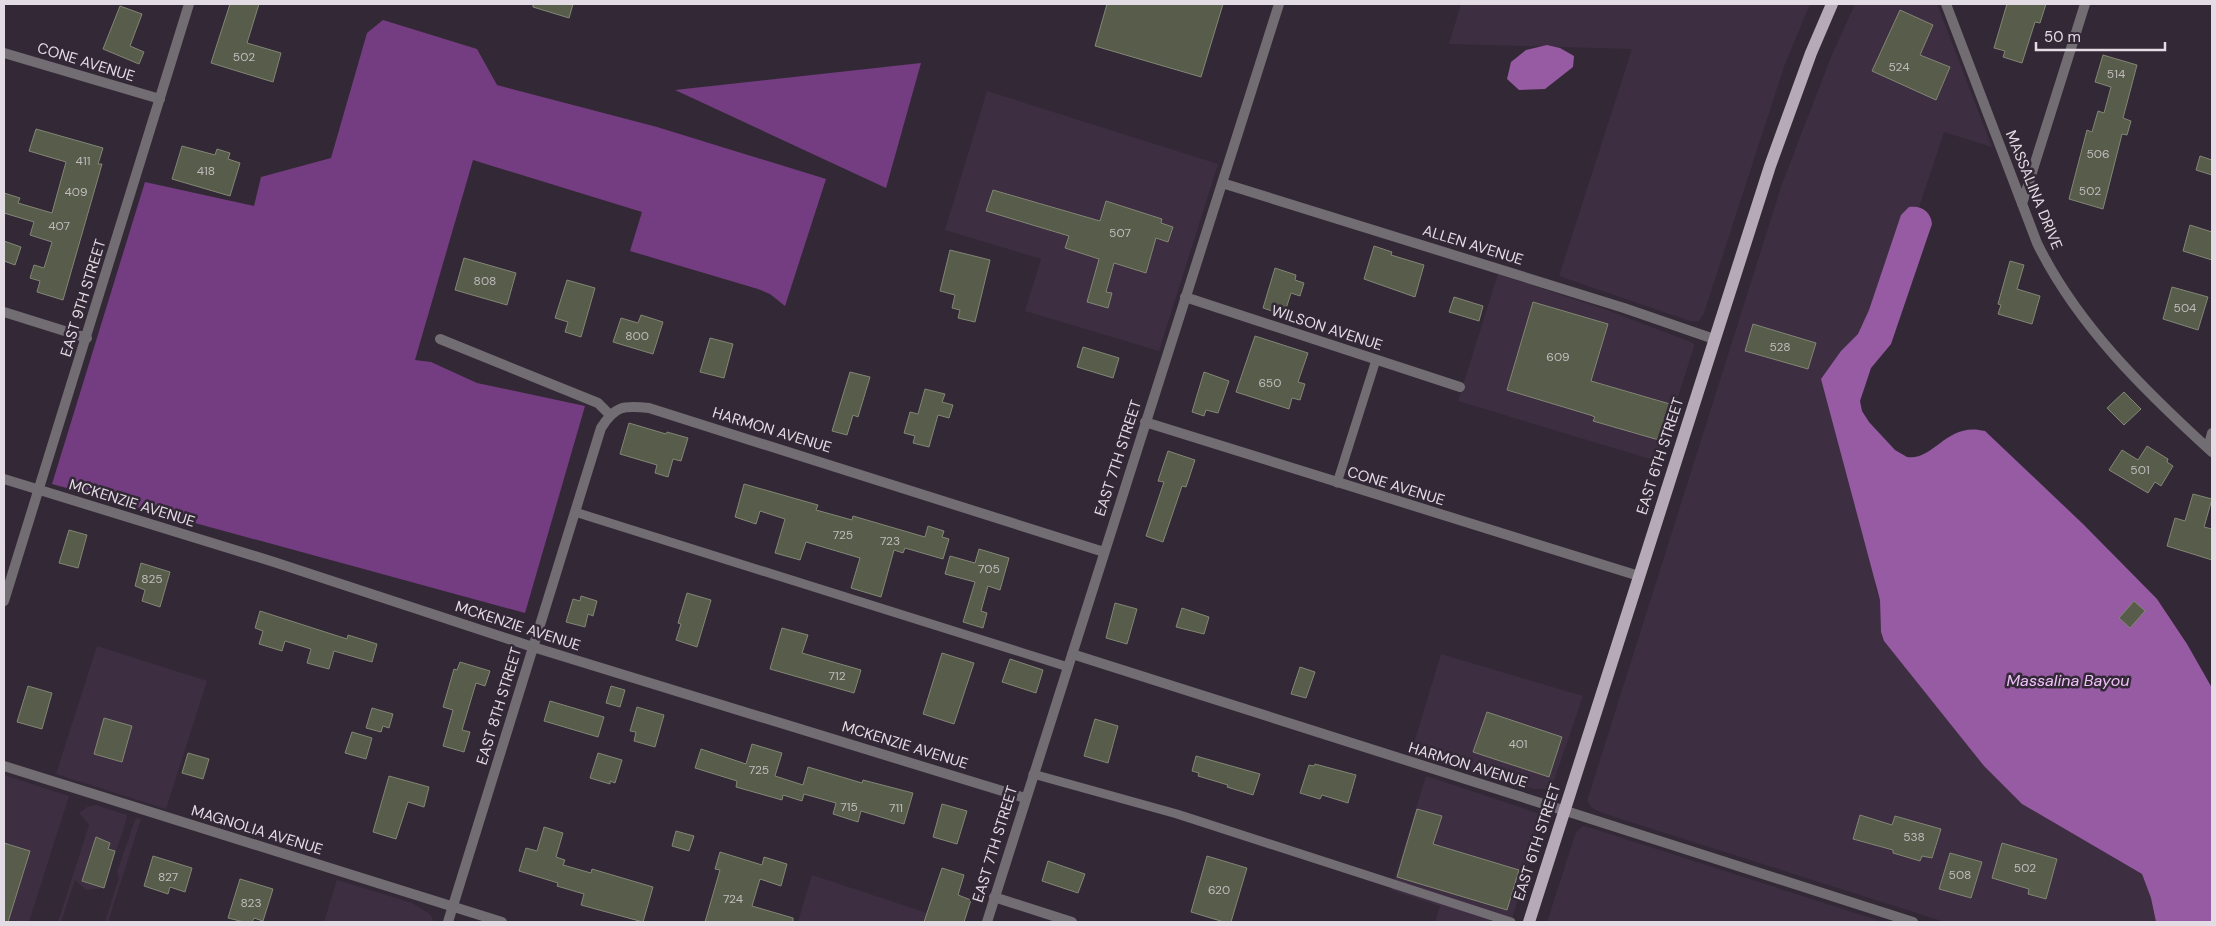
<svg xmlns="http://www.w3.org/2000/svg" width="2216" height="926" viewBox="0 0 2216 926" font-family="'DM Sans',sans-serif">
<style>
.built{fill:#3d2e41}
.green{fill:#753d81}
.water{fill:#965ba3}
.building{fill:#585c4b;stroke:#828674}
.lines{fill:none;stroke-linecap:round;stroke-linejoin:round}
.service{stroke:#726c73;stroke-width:9}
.minor{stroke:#726c73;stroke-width:10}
.primary{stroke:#b6aab8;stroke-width:12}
.labels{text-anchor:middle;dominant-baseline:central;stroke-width:5;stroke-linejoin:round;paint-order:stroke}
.number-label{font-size:12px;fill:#c0bcbe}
.street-label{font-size:15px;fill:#e3dce4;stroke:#332936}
.water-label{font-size:16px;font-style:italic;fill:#f0c0fa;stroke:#332936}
</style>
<rect width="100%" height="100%" fill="#332936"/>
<path class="built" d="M1461 4H1810L1785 64 1704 313 1699 321H1690L1559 276 1632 49 1449 44Z
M1855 4H1937L1992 147 1944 132 1868 361 1842 352 1876 589 1880 600 1881 632 1884 641 1984 766 2022 804 2142 874 2151 898 2156 922H1945L1602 813 1592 808 1587 801 1782 184 1831 57Z
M987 91 1218 164 1159 351 1025 311 1041 259 945 230Z
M1498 274 1604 309 1691 342 1694 345 1693 350 1657 461 1458 401Z
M97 646 207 681 166 809 56 774Z
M1441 654 1583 696 1551 789H1534L1411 753Z
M4 775 69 796 29 922H4Z
M1426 776 1540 814 1543 817 1511 922H1435L1440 906 1391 890Z
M96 805 127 815V818L104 888 86 890 75 880 61 922H58L89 825 79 813 87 807Z
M137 818 141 819 108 922H105L119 878 117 872 135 820Z
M1583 826 1591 828 1883 922H1547L1576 832Z
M812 875 954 922H798Z
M337 880 412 903 430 914 434 922H324Z"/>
<path class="green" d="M383 20 477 49 497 85 657 127 826 179 785 306 770 294 758 289 630 251 642 212 473 160 415 360 431 362 477 383 585 406 525 613 52 484 145 182 254 206 261 177 331 158 367 33Z
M921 63 886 188 675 90Z"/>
<path class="water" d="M1547 45 1560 48 1574 56 1573 67 1545 89 1519 90 1507 79 1511 62 1526 50Z
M1909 207C1922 205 1931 212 1932 224L1891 344 1871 368 1860 401 1862 411 1869 422 1895 450 1907 457C1934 461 1947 421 1985 431L2083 524 2157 599 2187 644 2212 688V922H2156L2151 898 2142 874 2022 804 1984 766 1884 641 1881 632 1880 600 1821 379 1841 351 1858 334 1869 310 1901 215Z"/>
<path class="building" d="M230 4H259L247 43 281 53 273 82 211 63Z
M533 4H573L569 18 533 7Z
M1107 4H1223L1201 77 1095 46Z
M2007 4H2046L2040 23 2035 22 2022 63 2003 57 2005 51 1994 48Z
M120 6 142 14 130 46 144 52 139 64 103 49Z
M1900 10 1933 25 1920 55 1950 67 1936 100 1872 71Z
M2103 55 2137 65 2123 118 2131 121 2127 135 2122 134 2103 209 2069 199 2087 130 2092 132 2098 111 2104 113 2111 87 2095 82Z
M36 129 103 148 98 164H102L63 300 37 292 40 281 30 278 34 265 44 268 52 242 30 235 34 222 4 213V193L20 198 18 203 52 213 66 162 29 151Z
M182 146 215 155 217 149 230 153 228 159 240 163 230 196 172 179Z
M2200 156 2212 160V175L2196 170Z
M993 190 1100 221 1106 201 1162 219 1161 223 1173 227 1168 242 1156 238 1146 273 1114 263 1106 292 1112 293 1108 308 1087 302 1099 259 1065 248 1069 236 986 211Z
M2190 225 2212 232V260L2183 251Z
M4 241 21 247 15 265 4 261Z
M1374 246 1392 252 1391 255 1424 265 1415 297 1364 279Z
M950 250 990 260 975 322 958 318 960 310 952 308 955 295 940 291Z
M464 258 516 273 507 305 455 290Z
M2010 261 2024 265 2017 289 2040 296 2032 324 1998 314 2001 305 1998 304Z
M1275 268 1296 275 1295 280 1304 283 1300 296 1291 293 1284 315 1263 308Z
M567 280 595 288 581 337 565 332 568 322 555 318Z
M2172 287 2208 297 2198 330 2163 319Z
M1454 297 1483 306 1479 321 1449 312Z
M1533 302 1608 324 1591 381 1670 404 1659 440 1593 421 1595 417 1590 415 1507 390Z
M641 315 663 322 653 354 613 342 621 318 638 323Z
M1753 324 1816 343 1808 369 1745 351Z
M1255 336 1308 353 1298 382 1305 384 1300 400 1292 398 1289 409 1236 392Z
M710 338 733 344 724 378 700 372Z
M1083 347 1119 358 1113 378 1077 367Z
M850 372 870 377 858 417 853 415 847 435 832 431Z
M1204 372 1229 381 1218 413 1206 410 1204 416 1192 412Z
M925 389 945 394 942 402 953 405 949 418 938 415 929 447 913 443 915 436 904 433 910 412 918 414Z
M2124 392 2141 409 2124 425 2107 408Z
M629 423 666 434 667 432 688 438 681 461 673 459 668 477 655 473 657 465 620 454Z
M2147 446 2168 459 2167 462 2173 466 2161 486 2155 482 2148 493 2109 470 2122 450 2138 460Z
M1168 451 1195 460 1186 487 1182 486 1163 542 1146 536 1164 482 1158 481Z
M744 484 818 505 816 510 852 520 853 516 925 537 928 526 944 531 942 537 949 539 943 559 905 548 903 553 894 550 881 597 851 588 860 558 806 542 800 560 775 553 785 519 760 511 756 524 735 517Z
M2193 494 2212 499 2204 527 2212 529V560L2167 546 2175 518 2185 521Z
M69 530 87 535 78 568 59 563Z
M979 549 1009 558 1000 590 988 586 981 611 987 613 983 628 963 622 975 582 945 574 950 556 975 563Z
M141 563 170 572 160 607 142 601 145 590 135 586Z
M687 593 711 600 697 647 676 640 681 624 678 623Z
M581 596 597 601 593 616 588 614 585 627 566 622 573 599 580 601Z
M2134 601 2145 611 2130 628 2119 618Z
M1115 603 1137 609 1127 644 1106 638Z
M1182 608 1209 617 1204 634 1176 627Z
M260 611 347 639 348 635 377 644 372 662 334 651 329 669 307 663 311 649 285 641 282 651 259 644 263 631 255 628Z
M782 628 808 635 802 653 861 670 854 693 770 669Z
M942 653 974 663 954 724 923 714Z
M1010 659 1043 670 1036 693 1002 682Z
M460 662 490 671 485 686 476 683 462 730 470 732 464 752 443 746 453 710 443 707 454 669 457 670Z
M1300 667 1315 672 1306 698 1291 694Z
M28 686 52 693 42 729 17 722Z
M611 686 625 690 620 707 606 703Z
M550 701 604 717 598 737 544 721Z
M637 707 664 715 655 747 634 741 636 732 630 731Z
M372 708 393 714 389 728 383 726 381 732 366 728Z
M1487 712 1562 737 1549 777 1473 752Z
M104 718 132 726 122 762 94 754Z
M1095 719 1118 726 1108 763 1084 756Z
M352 732 372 738 366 759 345 753Z
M752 744 782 753 775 776 803 785 808 767 862 783 863 780 913 793 904 824 861 811 858 822 833 814 836 803 804 794 802 801 783 795 782 800 736 787 737 781 695 768 701 749 746 764Z
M188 753 209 759 203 779 182 773Z
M598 753 622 760 615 783 610 781V784L590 778Z
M1196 756 1260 774 1253 795 1227 787 1228 785 1198 776 1199 773 1192 771Z
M1315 764 1356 775 1348 803 1322 795 1320 799 1300 793 1309 765 1314 766Z
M389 776 429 787 424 807 408 802 396 839 373 832Z
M942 804 967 811 957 844 933 837Z
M1417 809 1442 816 1433 844 1519 870 1507 910 1397 877Z
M1860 815 1892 825 1895 816 1941 829 1932 858 1922 856 1920 861 1893 853V850L1853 839Z
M544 827 563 833 556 857 565 860 563 865 591 873 592 869 653 887 643 922 581 905 584 894 557 886 558 883 519 871 526 848 537 851Z
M676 831 694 836 689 851 672 846Z
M96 837 110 843 108 849 115 851 104 888 82 881Z
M4 843 30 851 8 922H4Z
M2002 843 2057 859 2046 899 2028 894 2029 889 1992 878Z
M720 852 762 865 764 857 787 864 781 886 760 879 752 906 793 918V922H705L720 870 715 869Z
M1950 853 1982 862 1971 898 1939 889Z
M153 856 192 868 185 892 170 887 168 894 144 886Z
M1207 856 1247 868 1231 922H1224L1191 912Z
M1048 861 1085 874 1078 893 1042 881Z
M942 868 964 875 958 895 971 900 964 922H924Z
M240 879 273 889 263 921 254 918 252 922H244L228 918Z"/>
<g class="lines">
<path class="service" d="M1337 483 1376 360
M575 512 1068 667
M1033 774 1177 814 1511 922"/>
<path class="minor" d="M1946 4 2037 243C2077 325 2145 391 2212 452
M4 53 160 99
M1222 183 1624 308 1714 339
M2022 204 2085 4
M1185 297 1460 387
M4 312 87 338
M440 339 598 403 610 415
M1145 422 1639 576
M2208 448 2212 433
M4 479 274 562 533 647 1025 798
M4 601 189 4
M1072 654C1352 743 1633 832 1913 922
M4 766 502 922
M994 897 1072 922
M448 922 601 428C615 406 623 405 649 408L1104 552
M987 922 1279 4"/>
<path class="primary" d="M1529 922 1770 166 1811 53 1832 4"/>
</g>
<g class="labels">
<g class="number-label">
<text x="244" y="57">502</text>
<text x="1899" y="67">524</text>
<text x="2116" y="74">514</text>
<text x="2098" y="154">506</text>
<text x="83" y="161">411</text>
<text x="206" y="171">418</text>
<text x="2090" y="191">502</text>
<text x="76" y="192">409</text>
<text x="59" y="226">407</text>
<text x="1120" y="233">507</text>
<text x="485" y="281">808</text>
<text x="2185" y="308">504</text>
<text x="637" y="336">800</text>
<text x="1780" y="347">528</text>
<text x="1558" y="357">609</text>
<text x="1270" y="383">650</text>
<text x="2140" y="470">501</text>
<text x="843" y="535">725</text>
<text x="890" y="541">723</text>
<text x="989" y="569">705</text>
<text x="152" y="579">825</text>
<text x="837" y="676">712</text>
<text x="1518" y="744">401</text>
<text x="759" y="770">725</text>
<text x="849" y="807">715</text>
<text x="896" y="808">711</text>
<text x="1914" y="837">538</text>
<text x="2025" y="868">502</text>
<text x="1960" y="875">508</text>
<text x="168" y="877">827</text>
<text x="1219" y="890">620</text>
<text x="733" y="899">724</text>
<text x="251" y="903">823</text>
</g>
<g class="street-label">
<text transform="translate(86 62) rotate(17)">CONE AVENUE</text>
<text transform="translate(2034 190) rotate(68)">MASSALINA DRIVE</text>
<text transform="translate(1473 245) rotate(17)">ALLEN AVENUE</text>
<text transform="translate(83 298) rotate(-73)">EAST 9TH STREET</text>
<text transform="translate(1327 328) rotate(18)">WILSON AVENUE</text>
<text transform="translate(772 430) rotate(17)">HARMON AVENUE</text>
<text transform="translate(1660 456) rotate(-72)">EAST 6TH STREET</text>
<text transform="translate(1118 458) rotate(-72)">EAST 7TH STREET</text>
<text transform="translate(1396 486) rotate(17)">CONE AVENUE</text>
<text transform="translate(132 503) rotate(17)">MCKENZIE AVENUE</text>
<text transform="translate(518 626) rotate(18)">MCKENZIE AVENUE</text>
<text transform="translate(499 706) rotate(-73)">EAST 8TH STREET</text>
<text transform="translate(905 745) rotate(17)">MCKENZIE AVENUE</text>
<text transform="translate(1468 765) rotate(17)">HARMON AVENUE</text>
<text transform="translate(257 830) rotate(17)">MAGNOLIA AVENUE</text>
<text transform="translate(1537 842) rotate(-72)">EAST 6TH STREET</text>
<text transform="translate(995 844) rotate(-73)">EAST 7TH STREET</text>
</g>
<g class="water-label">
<text x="2068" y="680">Massalina Bayou</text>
</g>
</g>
<rect width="2216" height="926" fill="none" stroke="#e3dce4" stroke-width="10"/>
<path d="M2036 42v8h129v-8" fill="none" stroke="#e3dce4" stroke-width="2.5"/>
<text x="2044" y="42" font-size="15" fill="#e3dce4" stroke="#332936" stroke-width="4" paint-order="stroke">50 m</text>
</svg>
